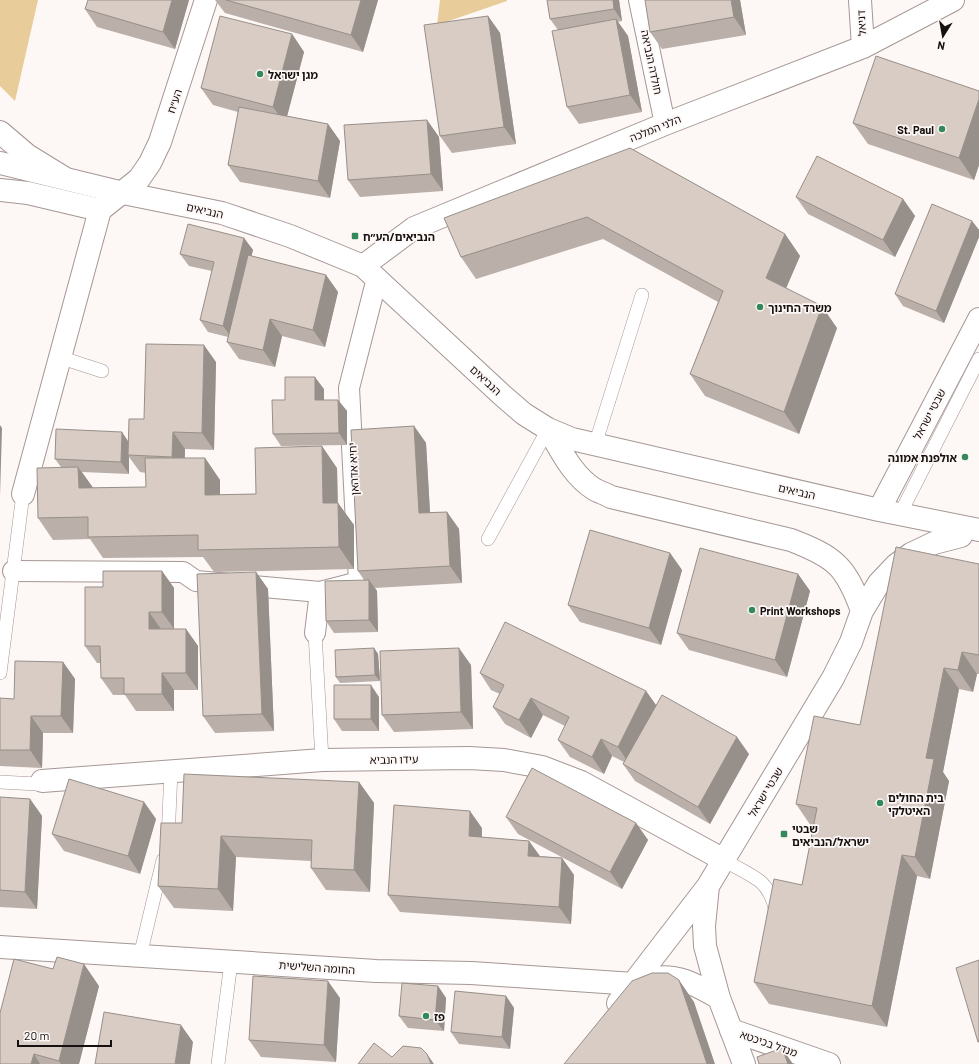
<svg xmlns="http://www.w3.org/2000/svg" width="979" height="1064" viewBox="0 0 979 1064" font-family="Barlow,'Noto Sans Hebrew',sans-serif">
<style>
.green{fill:#e8cd9a}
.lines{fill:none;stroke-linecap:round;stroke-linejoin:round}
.service-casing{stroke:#a59794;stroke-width:14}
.pedestrian-casing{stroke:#a59794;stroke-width:22}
.minor-casing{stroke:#a59794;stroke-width:24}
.tertiary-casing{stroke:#a59794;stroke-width:24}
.trunk-casing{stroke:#a59794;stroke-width:24}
.service{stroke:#fff;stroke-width:13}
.pedestrian{stroke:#fff;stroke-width:20}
.minor{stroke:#fff;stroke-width:22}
.tertiary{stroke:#fff;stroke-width:22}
.trunk{stroke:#fff;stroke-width:22}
.wall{fill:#baafa9;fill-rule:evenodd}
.shaded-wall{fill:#978f89}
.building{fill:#d8ccc4;stroke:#978f89}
.poi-dot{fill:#34895c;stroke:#fdf7f6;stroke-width:1.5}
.labels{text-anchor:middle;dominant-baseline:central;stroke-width:3.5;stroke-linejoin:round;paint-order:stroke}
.street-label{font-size:11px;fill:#161110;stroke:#fdf7f6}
.poi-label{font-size:11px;font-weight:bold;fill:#161110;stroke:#fdf7f6;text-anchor:start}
</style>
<rect width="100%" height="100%" fill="#fdf7f6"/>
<path class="green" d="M0 0H38L15 101 0 86Z
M440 0H507V1L437 25Z"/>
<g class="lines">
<g class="service-casing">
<path id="service" d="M59 357 102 371
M595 445 642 295
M900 514 979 359
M488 539 548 429
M315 633 322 760
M0 673 23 494
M0 782 37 784 42 781
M168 839 171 771
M724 860C733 866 755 876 762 883 769 890 776 904 775 914
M140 956 163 860
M218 1064 231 962"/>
</g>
<g class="pedestrian-casing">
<path id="pedestrian" d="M639 0 665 124
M13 571 183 572 196 581 320 592
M315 633 320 592 359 582 349 388 377 278"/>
</g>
<g class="minor-casing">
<path id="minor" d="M860 0 863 47
M0 190 28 193 100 210 139 179 150 163 160 142 206 0
M363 266 414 228 665 124 863 47 953 0
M23 494 100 210
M42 781 322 760 469 758 504 760 542 767 581 782 724 860
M0 947 376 971 471 973 634 984
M731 1030 829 1064"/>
</g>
<g class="tertiary-casing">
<path id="tertiary" d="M0 163 123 193 222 213 290 236 363 266 502 395 524 414 548 429 572 439 879 510 979 530
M548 429C561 450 572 475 594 489 599 492 606 494 611 497L791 540C835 557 846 566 862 611
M879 510 979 319
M708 886 704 926 705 946 719 998 744 1064
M647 980C673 971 697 985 719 998
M618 1003 708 886 833 678 851 642 862 611 879 583 896 565 911 554 934 543 961 536"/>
</g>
<g class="trunk-casing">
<path id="trunk" d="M0 132 27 155 66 179"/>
</g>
<use href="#service" class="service"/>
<use href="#pedestrian" class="pedestrian"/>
<use href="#minor" class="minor"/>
<use href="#tertiary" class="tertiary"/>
<use href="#trunk" class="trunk"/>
</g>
<path class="wall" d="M189 0 175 49 97 27 85 9Z
M215 0H378L363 52 225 13Z
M547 0H619L622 21 618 22 628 36 642 112 579 124 567 107 558 30 550 19Z
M740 0 746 35 662 49 650 32Z
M488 16 500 33 516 144 452 153 440 136Z
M292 34 304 52 287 116 328 124 340 141 330 198 240 182 228 165 238 112 213 105 201 88Z
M979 91V165L974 180 868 144 853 123Z
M427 120 439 137 443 191 360 197 348 180Z
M630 148 785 234 800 256 786 288 837 328 799 434 705 396 690 374 718 302 603 239 476 279 461 257Z
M796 197 903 199 915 216 895 257 808 214Z
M972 221 979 230V237L944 323 903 306 895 294Z
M244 238 253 250 251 256 326 275 338 292 325 347 282 336 275 367 239 359 227 342 228 337 208 332 200 320 212 271 189 266 180 254Z
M216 362 214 450 185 449V458H205L220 480V495L256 494 337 468 338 503 354 525V569L214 572 203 557 103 558 90 539 53 540 38 518 61 467 55 459 128 442 144 419ZM129 457 140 472 146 473V487L93 488 82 472 129 474Z
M324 389V400H338L347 411V445L281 446 273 434 285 400Z
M414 426 426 443 430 512H447L459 529 462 583 375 588 377 591 378 632 334 633 326 621 364 580 358 571Z
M670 553 682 570 661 645 580 622 568 605Z
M979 564V674H977L973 692 959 689 943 772 949 781 930 879 917 876 887 1027 769 1004 754 982 802 885 814 826H811L796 804 860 725Z
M162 571 174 588V629H186L198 646V690H174V711H136L125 695H113L101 678V663H97L85 646 103 587Z
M256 572 268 589 274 731 215 733 203 716Z
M798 574 810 591 787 677 689 650 677 633Z
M374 648 378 654 380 681 340 683 336 677Z
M63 662 75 679 73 733H43L42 768 0 766V698L14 699Z
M471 665 473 729 394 732 382 715Z
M480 673 646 691 656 705 749 754 710 824 635 781 623 764 624 762 612 756 604 774 570 757 558 740 565 726 543 715 531 738 505 724 493 707 500 694 491 690Z
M379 697V731H342L334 719Z
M359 782 374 803 370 892 326 890 311 868V861L236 857 233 911 174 908 158 886 182 823Z
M0 797 30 799 42 816 37 909 0 907Z
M144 802 156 819 140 874 64 851 52 834Z
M506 817 636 823 648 840 622 889 518 834Z
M482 828V837L529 841 540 856 562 858 574 875 571 924 400 912 388 895Z
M99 986 79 1064H0Z
M438 986 446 998 444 1031 408 1028 399 1016Z
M506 996 514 1008 510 1049 459 1044 451 1032Z
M340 998 336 1062 261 1057 249 1040Z"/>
<path class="shaded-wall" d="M172 0H189L175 49 163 32Z
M361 0H378L363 52 351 35Z
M613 0H619L622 21 614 9Z
M731 0H740L746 35 734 17Z
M488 16 500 33 516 144 504 127Z
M616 19 628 36 642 112 630 95Z
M292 34 304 52 285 124 273 107Z
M979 99V165L974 180 959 158Z
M427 120 439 137 443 191 431 174Z
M328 124 340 141 330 198 318 181Z
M903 199 915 216 895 257 883 240Z
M972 221 979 230V237L944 323 936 311Z
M785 234 800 256 781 300 766 278Z
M244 238 253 250 232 338 223 326Z
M326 275 338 292 325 347 313 330Z
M822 306 837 328 799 434 784 412Z
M270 319 282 336 275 367 263 350Z
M204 345 216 362 214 450 202 433Z
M315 377 324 389V412L315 400Z
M338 400 347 411V445L339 433Z
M0 425 2 428 0 496Z
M414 426 426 443 431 530 419 513Z
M122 432 130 444 128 455 129 457V474L121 462Z
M173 432 185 449 184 474 172 457Z
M322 446 337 468 338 525 323 503Z
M205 458 220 480V517L205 495Z
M78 467 94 489 79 488Z
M338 503 354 525V569L339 547Z
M447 512 459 529 462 583 450 566Z
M670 553 682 570 661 645 649 628Z
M162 571 174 588V629L162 612Z
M256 572 268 589 274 731 262 714Z
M798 574 810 591 787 677 775 660Z
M369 580 377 591 378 632 369 620Z
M149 612 161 629H149Z
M186 629 198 646V690L186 673Z
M374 648 378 654 380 681 375 675Z
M459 648 471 665 473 729 461 712Z
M962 652 977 674 973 692 958 670Z
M63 662 75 679 73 733 61 716Z
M944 668 959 689 943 772 949 781 930 879 915 857 926 758Z
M162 673 174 690V711L162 694Z
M371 685 379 697V731L371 719Z
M646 691 658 708 630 765 618 747Z
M531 698 543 715 531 738 519 720Z
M31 716 43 733 42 768 30 750Z
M737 737 749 754 710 824 698 807Z
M601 739 612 756 604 774 592 757Z
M359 782 374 803 370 892 354 870Z
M30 799 42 816 37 909 25 892Z
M144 802 156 819 140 874 128 856Z
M470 811 482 828 481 853 469 836Z
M636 823 648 840 622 889 610 872Z
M221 836 236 857 233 911 218 889Z
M529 841 541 858 528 856Z
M902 855 917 876 887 1027 872 1006Z
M562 858 574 875 571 924 559 907Z
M84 964 99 986 79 1064H61L59 1061Z
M679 980 694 1002 715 1064H707Z
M328 981 340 998 336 1062 324 1045Z
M438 986 446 998 444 1031 435 1020Z
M506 996 514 1008 510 1049 502 1037Z
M181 1025 193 1042 190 1064H175Z
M782 1048 793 1064H788Z
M34 1054 40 1064H31Z
M427 1054 434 1064H431Z"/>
<path class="building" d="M88 0H172L163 32 85 9Z
M226 0H361L351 35Z
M547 0H613L614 9 550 19Z
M645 0H731L734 17 650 32Z
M220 16 292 34 273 107 201 88Z
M488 16 504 127 440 136 424 25Z
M616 19 630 95 567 107 552 31Z
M876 56 979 91V99L959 158 853 123Z
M239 107 328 124 318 181 228 165Z
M427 120 431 174 348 180 344 125Z
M630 148 785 234 766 278 822 306 784 412 690 374 723 291 587 217 461 257 444 218Z
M817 156 903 199 883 240 796 197Z
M932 204 972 221 936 311 895 294Z
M188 224 244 238 223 326 200 320 214 262 180 254Z
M248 255 326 275 313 330 270 319 263 350 227 342Z
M146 344 204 345 202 433 173 432 172 457 128 455 129 419H144Z
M285 377H315V400H338L339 433 273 434 272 400H285Z
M414 426 419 513 447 512 450 566 358 571 351 430Z
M56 429 122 432 121 462 55 459Z
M322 446 323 503H338L339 547 198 550V535L88 537V517L38 518 37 468 78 467 79 488 146 487 145 458H205V495L256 494 255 448Z
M590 530 670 553 649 628 568 605Z
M896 547 979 564V655L962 652 958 670 944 668 926 758 934 759 915 857 902 855 872 1006 754 982 774 879 802 885 817 808 796 804 814 716 860 725Z
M700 548 798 574 775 660 677 633Z
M103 571H162V612H149V629H186V673H162V694H124V678H101L100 646H85V587H103Z
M256 572 262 714 203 716 197 574Z
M369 580V620L326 621 325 581Z
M505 622 646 691 618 747 601 739 592 757 558 740 569 717 531 698 519 720 493 707 504 685 480 673Z
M374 648 375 675 336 677 335 650Z
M459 648 461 712 382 715 380 651Z
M15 661 63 662 61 716H31L30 750H0V698L14 699Z
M334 685H371V719H334Z
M662 695 737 737 698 807 623 764Z
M532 768 636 823 610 872 506 817Z
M184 774 359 782 354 870 311 868 312 840 221 836 218 889 158 886 161 823H182Z
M69 779 144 802 128 856 52 834Z
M0 797 30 799 25 892 0 890Z
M394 805 470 811 469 836 529 841 528 856 562 858 559 907 388 895Z
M57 957 84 964 59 1061 34 1054 31 1064H0V1013L14 959 53 969Z
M979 960V1042H978L956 968Z
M652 973H668L679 980 707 1064H564L632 981Z
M253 976 328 981 324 1045 249 1040Z
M402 983 438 986 435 1020 399 1016Z
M455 991 506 996 502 1037 451 1032Z
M104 1012 181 1025 175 1064H95Z
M374 1043 392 1057 403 1046 421 1048 427 1054 431 1064H358Z
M782 1048 788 1064H759L757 1057Z"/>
<g class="poi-dot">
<circle cx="260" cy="74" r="4"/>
<circle cx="942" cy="129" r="4"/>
<rect x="351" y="232" width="8" height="8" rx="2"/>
<circle cx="760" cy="307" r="4"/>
<circle cx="965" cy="457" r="4"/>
<circle cx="752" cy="610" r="4"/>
<circle cx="880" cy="803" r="4"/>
<rect x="780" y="830" width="8" height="8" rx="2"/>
<circle cx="426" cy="1016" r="4"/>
</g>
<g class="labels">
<g class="street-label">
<text transform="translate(861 23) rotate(-93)">דניאל</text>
<text transform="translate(652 62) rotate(78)">חולדה הנביאה</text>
<text transform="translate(174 101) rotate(-71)">הע״ח</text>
<text transform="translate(655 128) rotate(-22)">הלני המלכה</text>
<text transform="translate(205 210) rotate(13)">הנביאים</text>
<text transform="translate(486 380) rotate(43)">הנביאים</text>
<text transform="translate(929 414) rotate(-62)">שבטי ישראל</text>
<text transform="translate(353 469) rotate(-93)">יחיא אדהאן</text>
<text transform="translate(797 491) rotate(13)">הנביאים</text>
<text transform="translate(394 759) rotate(-1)">עידו הנביא</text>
<text transform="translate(765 792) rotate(-59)">שבטי ישראל</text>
<text transform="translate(317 967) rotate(4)">החומה השלישית</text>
<text transform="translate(769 1043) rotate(19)">מנדל בכיכטא</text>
</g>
<g class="poi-label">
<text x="268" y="74">מגן ישראל</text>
<text x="934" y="129" text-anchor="end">St. Paul</text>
<text x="363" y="236">הנביאים/הע״ח</text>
<text x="768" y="307">משרד החינוך</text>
<text x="957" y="457" text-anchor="end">אולפנת אמונה</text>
<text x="760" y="610">Print Workshops</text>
<text x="888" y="797">בית החולים<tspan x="888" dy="13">האיטלקי</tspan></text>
<text x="792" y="828">שבטי<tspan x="792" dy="13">ישראל/הנביאים</tspan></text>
<text x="434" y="1016">פז</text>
</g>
</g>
<g transform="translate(943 36) rotate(191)" stroke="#fdf7f6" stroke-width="3" paint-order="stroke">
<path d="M0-3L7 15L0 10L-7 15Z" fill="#161110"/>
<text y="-6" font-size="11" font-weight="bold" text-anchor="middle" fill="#161110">N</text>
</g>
<path d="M18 1040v6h93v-6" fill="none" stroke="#161110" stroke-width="2"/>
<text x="24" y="1040" font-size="12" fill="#161110" stroke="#fdf7f6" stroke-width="3" paint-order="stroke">20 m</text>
</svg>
